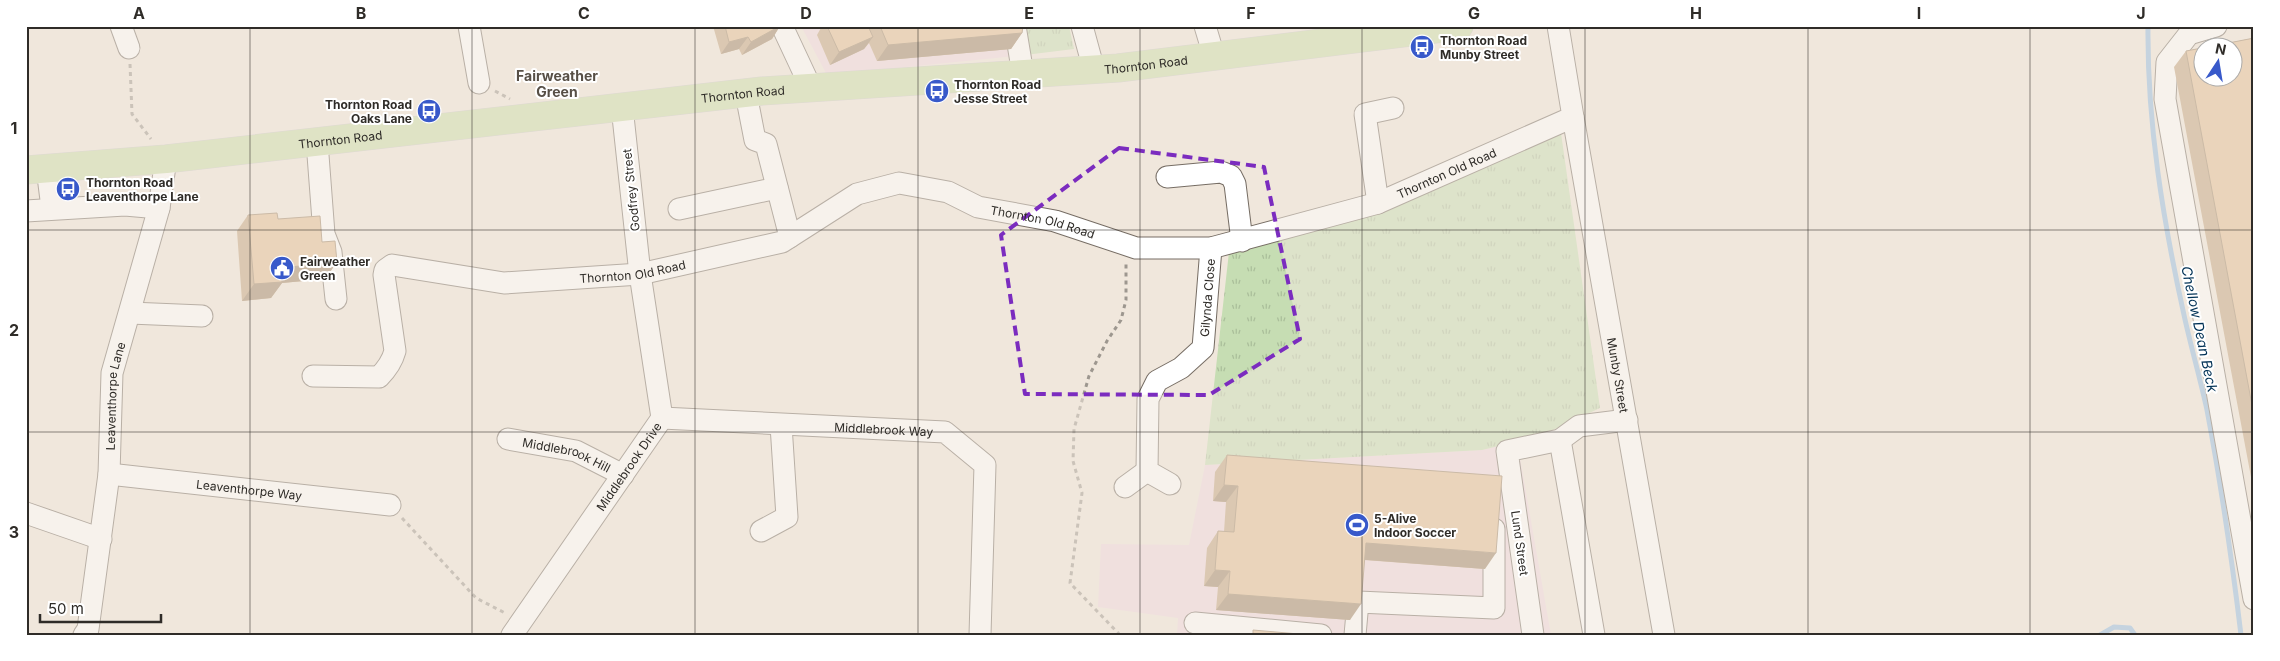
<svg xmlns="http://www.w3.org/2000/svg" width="2280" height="661" viewBox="0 0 2280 661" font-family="Inter,sans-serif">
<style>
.industrial{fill:#efd7e0}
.grass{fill:url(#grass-tufts)}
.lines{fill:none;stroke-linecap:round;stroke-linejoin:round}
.stream{stroke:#91bbe2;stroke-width:5}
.minor-casing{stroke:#766d64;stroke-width:23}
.major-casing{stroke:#c9c8c7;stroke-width:29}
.path{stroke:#9d978f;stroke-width:3;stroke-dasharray:4 4;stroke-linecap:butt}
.minor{stroke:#fff;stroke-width:21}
.major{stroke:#cadda8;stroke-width:28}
.wall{fill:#c2a37e}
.shaded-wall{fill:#9e8466}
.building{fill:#e2bd92;stroke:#9e8466}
.marked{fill:none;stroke:#7b2cbf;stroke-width:4;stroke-dasharray:10 6;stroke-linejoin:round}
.grid{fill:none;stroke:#2f2c28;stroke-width:1;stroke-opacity:0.55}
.labels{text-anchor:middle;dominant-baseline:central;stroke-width:4;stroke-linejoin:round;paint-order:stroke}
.poi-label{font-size:12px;font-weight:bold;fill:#2f2c28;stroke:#fff;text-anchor:start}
.street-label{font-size:12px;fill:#2f2c28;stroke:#fff}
.neighbourhood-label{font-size:14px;font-weight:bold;fill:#574f46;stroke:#fff}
.water-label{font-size:14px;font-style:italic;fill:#003155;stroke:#fff}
.neatline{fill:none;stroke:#2f2c28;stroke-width:2}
.grid-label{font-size:16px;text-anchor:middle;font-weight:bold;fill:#2f2c28}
</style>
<defs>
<pattern id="grass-tufts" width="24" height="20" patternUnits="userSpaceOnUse" patternTransform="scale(1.25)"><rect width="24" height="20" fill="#c6ddb3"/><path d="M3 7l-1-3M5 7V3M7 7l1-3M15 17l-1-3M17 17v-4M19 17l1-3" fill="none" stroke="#aabe9a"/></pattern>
</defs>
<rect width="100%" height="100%" fill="#f0e7dc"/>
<path class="industrial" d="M801 26H1017L1025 55 827 75Z
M1517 441 1551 635H1177L1178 618 1098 607 1101 544 1189 545 1205 465 1482 450Z"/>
<path class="grass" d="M1017 26H1069L1074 49 1025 55Z
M1561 133 1600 408 1540 436 1482 450 1205 465 1229 252Z"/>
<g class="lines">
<path class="stream" d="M2148 26C2147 123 2163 220 2184 315 2191 347 2200 378 2207 410 2221 484 2232 560 2241 635
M2100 635 2114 627 2130 628 2135 635"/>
<g class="minor-casing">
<g id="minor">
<path d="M121 26 129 48"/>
<path d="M469 26 479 83"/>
<path d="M782 26 811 88"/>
<path d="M1015 26 1023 74"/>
<path d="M1082 26 1094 70"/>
<path d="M1205 26 1214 56"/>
<path d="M2216 26 2189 34 2167 62 2165 99 2254 599"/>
<path d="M746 94 755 140 766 144 790 237"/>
<path id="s1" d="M1573 117 1664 635"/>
<path d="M317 142 324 234 331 252 336 299"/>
<path d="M47 168 52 208"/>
<path d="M1167 177 1221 172 1231 176 1235 184 1242 241"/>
<path d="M1378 203 1365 114 1393 108"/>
<path d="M679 209 777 188"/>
<path d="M26 211 125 205 159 208"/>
<path d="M130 313 202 316"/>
<path id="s2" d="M313 376 379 377C387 369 392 362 395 351L384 275 385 270 392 265 504 283 640 274 782 242 857 194 899 183 948 192 978 207 1055 221 1136 248H1211L1378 203 1573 117 1558 26"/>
<path id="s3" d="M662 418 945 432 985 465 980 635"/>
<path id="s4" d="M508 439 576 451 623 475"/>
<path d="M1560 440 1594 635"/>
<path id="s5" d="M109 474 390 505"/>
<path id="s6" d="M1170 484 1147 471 1148 399 1157 381 1181 368 1203 348 1211 248"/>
<path d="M1125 487 1147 471"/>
<path d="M26 513 101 539"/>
<path d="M761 531 787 517 781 425"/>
<path d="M1195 623 1321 635"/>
<path id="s7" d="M84 635 88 629 109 474 112 373 159 208 166 159"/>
<path id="s8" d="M512 635 662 418 640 274 622 107"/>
<path d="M1355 635 1358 602 1494 608V529"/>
<path d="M1533 635 1507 451 1560 440 1579 426 1627 420"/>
</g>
</g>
<g class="major-casing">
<g id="major">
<path id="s9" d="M26 170 166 159 762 91 1118 68 1459 26"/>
</g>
</g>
<path class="path" d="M130 64 132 114 151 139
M495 91 510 99
M402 518 476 598 507 614
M1120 635 1070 583 1082 493 1073 461 1074 429 1089 376 1107 341 1121 320 1126 300V264"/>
<use href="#minor" class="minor"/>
<use href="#major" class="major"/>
</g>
<path class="wall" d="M713 26H780L772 39 742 55 739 49 721 54Z
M822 26H1023L1022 33 1011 49 877 61 869 43 864 49 830 65 817 35Z
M2254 38V493L2174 67 2186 51Z
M248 215 322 242 337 262 325 279 282 283 271 298 242 301 237 231Z
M1227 455 1485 569 1364 560 1350 620 1216 610 1218 587 1204 586 1207 548 1218 531 1224 532 1226 502 1213 501 1215 472Z"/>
<path class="shaded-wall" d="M780 26 772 39 742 55 751 42Z
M1022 33 1011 49 877 61 888 45Z
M748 37 739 49 721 54 729 42Z
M873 37 864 49 830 65 839 52Z
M337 262 325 279 282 283 271 298 242 301 254 284 281 268Z
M1224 485 1238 486 1226 502 1213 501Z
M1366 543 1496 553 1485 569 1354 559Z
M1215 570 1230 571 1218 587 1204 586Z
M1228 594 1361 604 1350 620 1216 610Z"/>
<path class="building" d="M725 26H780L751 42 748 37 729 42Z
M827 26H868L873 37 839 52Z
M880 26H1023L1022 33 888 45Z
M2254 38V416L2186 51 2202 48V78H2232V48H2203Z
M277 213 278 219 320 216 322 242 335 241 337 262 281 268 282 282 254 284 248 215Z
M1227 455 1502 476 1496 553 1366 543 1361 604 1228 594 1230 571 1215 570 1218 531 1234 532 1238 486 1224 485Z
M1253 630 1310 635H1253Z"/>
<path d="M0 0H2280V661H0ZM1119 148 1264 167 1300 339 1209 395 1025 394 1001 235Z" fill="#f0e7dc" fill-opacity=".55" fill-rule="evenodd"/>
<path class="marked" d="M1119 148 1264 167 1300 339 1209 395 1025 394 1001 235Z"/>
<path class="grid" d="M250 26V635M472 26V635M695 26V635M918 26V635M1140 26V635M1362 26V635M1585 26V635M1808 26V635M2030 26V635M26 230H2254M26 432H2254"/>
<defs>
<g id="bus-disc" transform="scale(1.25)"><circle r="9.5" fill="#3859ca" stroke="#fff"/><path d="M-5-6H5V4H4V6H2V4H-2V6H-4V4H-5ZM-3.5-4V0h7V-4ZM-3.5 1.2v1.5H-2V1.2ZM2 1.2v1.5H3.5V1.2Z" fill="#fff"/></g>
<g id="civic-disc" transform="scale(1.25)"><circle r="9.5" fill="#3859ca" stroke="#fff"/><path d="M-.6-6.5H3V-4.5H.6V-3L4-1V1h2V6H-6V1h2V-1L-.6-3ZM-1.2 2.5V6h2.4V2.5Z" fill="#fff"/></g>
<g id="stadium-disc" transform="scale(1.25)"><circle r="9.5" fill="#3859ca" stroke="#fff"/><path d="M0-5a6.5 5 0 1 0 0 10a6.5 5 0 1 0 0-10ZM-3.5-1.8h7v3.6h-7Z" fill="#fff"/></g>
</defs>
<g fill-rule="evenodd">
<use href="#bus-disc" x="1422" y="47"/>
<use href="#bus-disc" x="937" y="91"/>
<use href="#bus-disc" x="429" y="111"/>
<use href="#bus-disc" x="68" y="189"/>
<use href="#civic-disc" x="282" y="268"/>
<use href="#stadium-disc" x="1357" y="525"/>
</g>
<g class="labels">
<g class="poi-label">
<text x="1440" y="40">Thornton Road<tspan x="1440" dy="14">Munby Street</tspan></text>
<text x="954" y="84">Thornton Road<tspan x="954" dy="14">Jesse Street</tspan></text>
<text x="412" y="104" text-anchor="end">Thornton Road<tspan x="412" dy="14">Oaks Lane</tspan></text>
<text x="86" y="182">Thornton Road<tspan x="86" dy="14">Leaventhorpe Lane</tspan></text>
<text x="300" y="261">Fairweather<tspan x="300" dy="14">Green</tspan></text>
<text x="1374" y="518">5-Alive<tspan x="1374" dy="14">Indoor Soccer</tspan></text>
</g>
<g class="street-label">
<text stroke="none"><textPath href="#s9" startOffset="1125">Thornton Road</textPath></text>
<text stroke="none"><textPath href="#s9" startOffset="721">Thornton Road</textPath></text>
<text stroke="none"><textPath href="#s9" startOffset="316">Thornton Road</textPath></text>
<text stroke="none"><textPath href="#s2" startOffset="1285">Thornton Old Road</textPath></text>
<text transform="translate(631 190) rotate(-96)">Godfrey Street</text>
<text stroke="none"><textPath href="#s2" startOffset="865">Thornton Old Road</textPath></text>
<text stroke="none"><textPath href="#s2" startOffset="430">Thornton Old Road</textPath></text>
<text stroke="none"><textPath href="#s6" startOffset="226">Gilynda Close</textPath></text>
<text stroke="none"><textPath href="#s1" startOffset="262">Munby Street</textPath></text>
<text stroke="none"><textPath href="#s7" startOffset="242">Leaventhorpe Lane</textPath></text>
<text stroke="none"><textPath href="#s3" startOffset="222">Middlebrook Way</textPath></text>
<text stroke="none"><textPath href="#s4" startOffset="61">Middlebrook Hill</textPath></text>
<text stroke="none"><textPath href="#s8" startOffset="205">Middlebrook Drive</textPath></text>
<text stroke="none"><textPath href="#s5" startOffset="141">Leaventhorpe Way</textPath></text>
<text transform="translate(1520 543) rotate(82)">Lund Street</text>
</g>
<g class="neighbourhood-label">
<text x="557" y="75">Fairweather<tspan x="557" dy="16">Green</tspan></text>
</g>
<g class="water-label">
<text transform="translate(2200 329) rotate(78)">Chellow Dean Beck</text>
</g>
</g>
<rect width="2280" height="661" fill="none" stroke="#ffffff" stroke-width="55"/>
<g transform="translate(2218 62) rotate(12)"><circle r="24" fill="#ffffff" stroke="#acaba9"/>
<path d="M0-4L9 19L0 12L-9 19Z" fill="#3859ca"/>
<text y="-8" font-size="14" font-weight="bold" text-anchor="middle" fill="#2f2c28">N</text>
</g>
<path d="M40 614v8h121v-8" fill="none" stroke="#2f2c28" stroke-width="2.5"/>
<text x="48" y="614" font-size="15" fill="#2f2c28" stroke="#ffffff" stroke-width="4" paint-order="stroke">50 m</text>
<rect x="28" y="28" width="2224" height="606" class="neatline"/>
<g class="grid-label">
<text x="139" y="19">A</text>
<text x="361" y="19">B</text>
<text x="584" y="19">C</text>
<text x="806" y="19">D</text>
<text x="1029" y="19">E</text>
<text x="1251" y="19">F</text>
<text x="1474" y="19">G</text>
<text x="1696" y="19">H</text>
<text x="1919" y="19">I</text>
<text x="2141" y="19">J</text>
<text x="14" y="134">1</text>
<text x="14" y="336">2</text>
<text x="14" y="538">3</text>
</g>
</svg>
